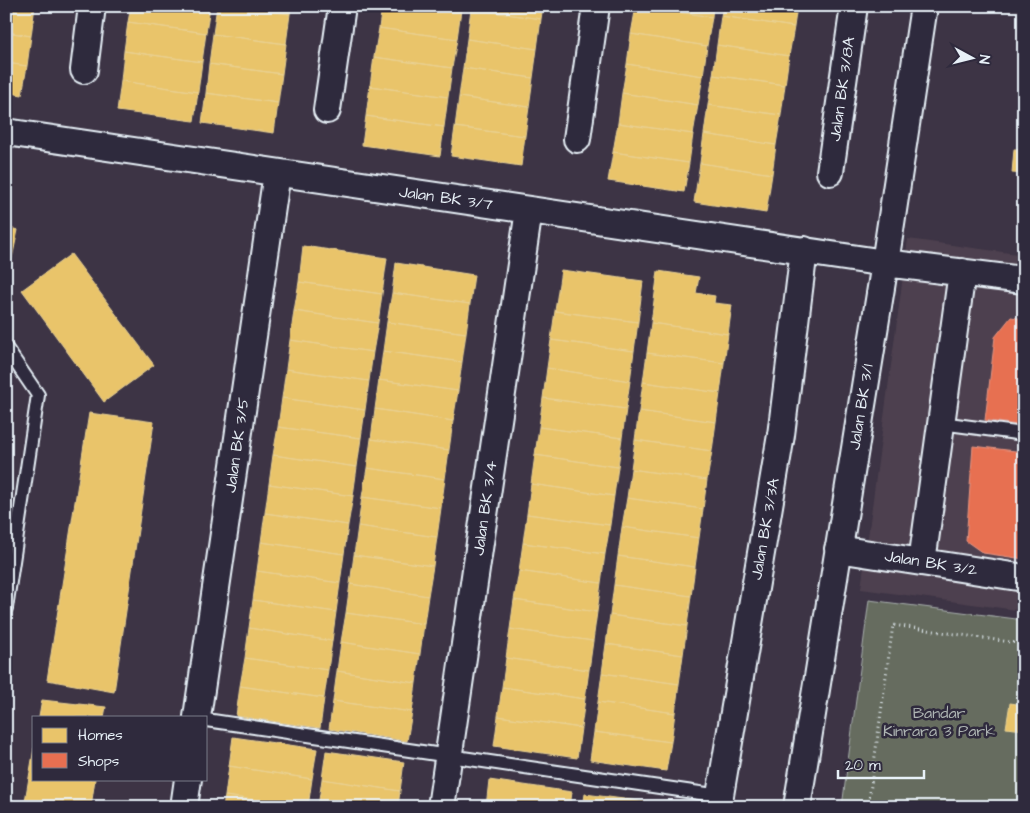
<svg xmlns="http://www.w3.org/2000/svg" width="1030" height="813" viewBox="0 0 1030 813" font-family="'Architects Daughter',sans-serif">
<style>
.built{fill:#4e414f}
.green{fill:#666c5f;stroke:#a7aeac}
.homes{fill:#e9c46a;stroke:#e9d295}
.shops{fill:#e76f51;stroke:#e79683}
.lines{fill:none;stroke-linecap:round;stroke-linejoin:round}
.service-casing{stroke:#e8f1f8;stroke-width:16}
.minor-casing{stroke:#e8f1f8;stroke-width:30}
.path{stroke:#e8f1f8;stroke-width:3;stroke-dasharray:1 4;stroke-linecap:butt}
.service{stroke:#2f2a3d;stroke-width:12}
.minor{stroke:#2f2a3d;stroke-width:26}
.labels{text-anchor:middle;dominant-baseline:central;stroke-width:5;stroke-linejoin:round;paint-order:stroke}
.street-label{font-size:16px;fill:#e8f1f8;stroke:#2f2a3d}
.park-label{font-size:16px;fill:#aeb5b3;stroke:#2f2a3d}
</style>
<rect width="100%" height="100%" fill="#3d3445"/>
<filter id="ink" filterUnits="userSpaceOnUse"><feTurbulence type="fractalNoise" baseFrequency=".02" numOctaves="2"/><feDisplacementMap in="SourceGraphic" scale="10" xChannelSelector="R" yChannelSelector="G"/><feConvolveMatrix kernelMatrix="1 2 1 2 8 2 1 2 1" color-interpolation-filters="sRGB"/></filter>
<g filter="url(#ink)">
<path class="built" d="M908 239 1024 255V611L861 589Z"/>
<path class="green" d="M869 600 1024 620V807H842Z"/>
<path class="homes" d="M6 6H35L31 36 6 32Z
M131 6H210L206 33 128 22Z
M217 6H230L290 14 286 44 213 34Z
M230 6H291L290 14Z
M382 6H438L461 10 457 39 379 28Z
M438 6H461V10Z
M472 6H543L541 19 471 9Z
M636 6 712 17 707 46 631 34Z
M641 6H713L712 17Z
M723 6H797L794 27 721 16Z
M471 9 541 19 537 49 467 39Z
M721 16 794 27 789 56 717 45Z
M128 22 206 33 202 62 124 51Z
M379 28 457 39 452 68 374 57Z
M6 32 31 36 27 66 6 63Z
M213 34 286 44 282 74 209 64Z
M631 34 707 46 703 76 627 64Z
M467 39 537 49 533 78 463 68Z
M717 45 789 56 785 85 713 75Z
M124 51 202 62 198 92 121 81Z
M374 57 452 68 448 97 370 86Z
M6 63 27 66 22 95 6 92Z
M209 64 282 74 278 103 206 93Z
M627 64 703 76 698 105 622 93Z
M463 68 533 78 529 107 459 97Z
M713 75 785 85 781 115 708 105Z
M121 81 198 92 194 121 117 111Z
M370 86 448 97 444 127 366 116Z
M206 93 278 103 274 133 202 123Z
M622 93 698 105 693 134 618 123Z
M459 97 529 107 525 136 455 127Z
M708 105 781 115 776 145 704 134Z
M366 116 444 127 440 156 362 145Z
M618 123 693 134 689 163 613 152Z
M455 127 525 136 521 166 451 156Z
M704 134 776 145 772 174 700 163Z
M1014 149H1024V174L1012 173Z
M613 152 689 163 684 192 608 181Z
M700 163 772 174 766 213 694 202Z
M6 227 18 230 7 282H6Z
M303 246 387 258 382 294 299 282Z
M71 254 154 365 104 402 22 290Z
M396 263 474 275 470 304 392 293Z
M561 270 643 281 638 322 555 311Z
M658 271 699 277 696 293 715 296 714 303 732 305 728 334 651 323Z
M299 282 382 294 378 323 294 311Z
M392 293 470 304 466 333 387 322Z
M294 311 378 323 373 352 290 340Z
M555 311 638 322 634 351 551 340Z
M387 322 466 333 462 362 383 351Z
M651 323 728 334 724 363 647 353Z
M290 340 373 352 369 381 286 369Z
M551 340 634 351 630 381 547 368Z
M383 351 462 362 458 391 379 380Z
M647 353 724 363 720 393 643 382Z
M547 368 630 381 626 409 543 398Z
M286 369 369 381 365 410 282 398Z
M379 380 458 391 453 421 375 409Z
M643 382 720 393 716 422 639 411Z
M282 398 365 410 361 438 278 427Z
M543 398 626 409 622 438 539 427Z
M375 409 453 421 449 450 371 439Z
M639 411 716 422 712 451 635 440Z
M89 413 154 422 114 692 47 680Z
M278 427 361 438 357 467 273 455Z
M539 427 622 438 618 467 535 455Z
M371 439 449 450 445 479 367 468Z
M635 440 712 451 707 480 631 469Z
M273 455 357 467 353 496 269 484Z
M535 455 618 467 614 496 531 484Z
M367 468 445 479 441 508 362 497Z
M631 469 707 480 703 509 627 498Z
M269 484 353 496 348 525 265 513Z
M531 484 614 496 610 525 527 514Z
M362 497 441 508 437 537 358 526Z
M627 498 703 509 699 538 622 527Z
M265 513 348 525 344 554 261 542Z
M527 514 610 525 605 554 523 543Z
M358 526 437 537 433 566 354 555Z
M622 527 699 538 695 567 618 556Z
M261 542 344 554 340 583 257 571Z
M523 543 605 554 601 583 519 571Z
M354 555 433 566 428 596 350 584Z
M618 556 695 567 691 596 614 585Z
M257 571 340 583 336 612 253 600Z
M519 571 601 583 597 612 514 600Z
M350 584 428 596 424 624 346 613Z
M614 585 691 596 687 626 610 615Z
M253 600 336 612 332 641 249 628Z
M514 600 597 612 593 641 510 629Z
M346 613 424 624 420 654 341 642Z
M610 615 687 626 683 655 606 644Z
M249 628 332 641 328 670 245 658Z
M510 629 593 641 589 670 506 658Z
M341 642 420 654 416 683 337 671Z
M606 644 683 655 679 684 602 673Z
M245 658 328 670 324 698 240 686Z
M506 658 589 670 585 699 502 687Z
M337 671 416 683 412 712 333 701Z
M602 673 679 684 675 713 598 702Z
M240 686 324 698 320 728 236 716Z
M502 687 585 699 581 728 498 716Z
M42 700 106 707 104 717H39Z
M333 701 412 712 407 741 329 729Z
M598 702 675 713 671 742 594 732Z
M1010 703 1024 705V730L1006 728Z
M498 716 581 728 577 758 494 746Z
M594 732 671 742 666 771 590 760Z
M233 737 317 749 312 779 229 766Z
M34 748V779H95L91 807H24Z
M326 751 404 762 400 791 322 779Z
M229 766 312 779 308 807 225 796Z
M322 779 400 791 398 807H318Z
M489 780 572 792 570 807H486Z
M585 794 662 804V807H583Z
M225 796 302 807H223Z"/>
<path class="shops" d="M1011 317 1024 319V426L985 420 995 337Z
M973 446 1024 452V559L983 553 966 541Z"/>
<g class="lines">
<g class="service-casing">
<path id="service" d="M6 348 38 395 6 608
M941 423 1024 434
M206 720 720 796"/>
</g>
<g class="minor-casing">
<path id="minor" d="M84 70 92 6
M327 110 342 6
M6 132 885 263 1024 280
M577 139 596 6
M830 172 854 6
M838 549 1024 578
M922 562 962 272
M197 717 277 173
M184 807 188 779
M441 807 529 210
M718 807 781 435 804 250
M797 807 885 263 924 6"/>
</g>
<path class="path" d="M868 807 893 625 1024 644"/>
<use href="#service" class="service"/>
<use href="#minor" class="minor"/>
</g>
</g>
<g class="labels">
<g class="street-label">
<text transform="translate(842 89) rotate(-82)">Jalan BK 3/8A</text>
<text transform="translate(446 198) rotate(8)">Jalan BK 3/7</text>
<text transform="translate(861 407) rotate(-81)">Jalan BK 3/1</text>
<text transform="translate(237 445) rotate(-82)">Jalan BK 3/5</text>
<text transform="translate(485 508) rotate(-82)">Jalan BK 3/4</text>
<text transform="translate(765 529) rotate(-80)">Jalan BK 3/3A</text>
<text transform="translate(931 563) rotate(9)">Jalan BK 3/2</text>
</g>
<g class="park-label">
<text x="939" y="713">Bandar<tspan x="939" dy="18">Kinrara 3 Park</tspan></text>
</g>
</g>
<rect width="1030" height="813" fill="none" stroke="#2f2a3d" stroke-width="25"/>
<rect x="12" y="12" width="1005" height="788" fill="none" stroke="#e8f1f8" stroke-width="2" filter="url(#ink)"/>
<rect x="32" y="716" width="175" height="65" fill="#2f2a3d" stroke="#797a88"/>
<rect x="42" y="728" width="25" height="15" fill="#e9c46a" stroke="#797a88"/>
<text x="78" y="740" font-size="15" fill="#e8f1f8">Homes</text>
<rect x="42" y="753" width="25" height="15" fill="#e76f51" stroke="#797a88"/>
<text x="78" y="766" font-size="15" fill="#e8f1f8">Shops</text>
<g transform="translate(972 58) rotate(97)" stroke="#2f2a3d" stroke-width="4" paint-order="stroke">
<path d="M0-4L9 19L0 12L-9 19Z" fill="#e8f1f8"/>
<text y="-8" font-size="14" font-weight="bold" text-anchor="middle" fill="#e8f1f8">N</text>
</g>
<path d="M838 770v8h86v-8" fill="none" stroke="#e8f1f8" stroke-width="2.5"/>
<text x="845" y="770" font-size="15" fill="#e8f1f8" stroke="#2f2a3d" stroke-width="4" paint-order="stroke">20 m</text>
</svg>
